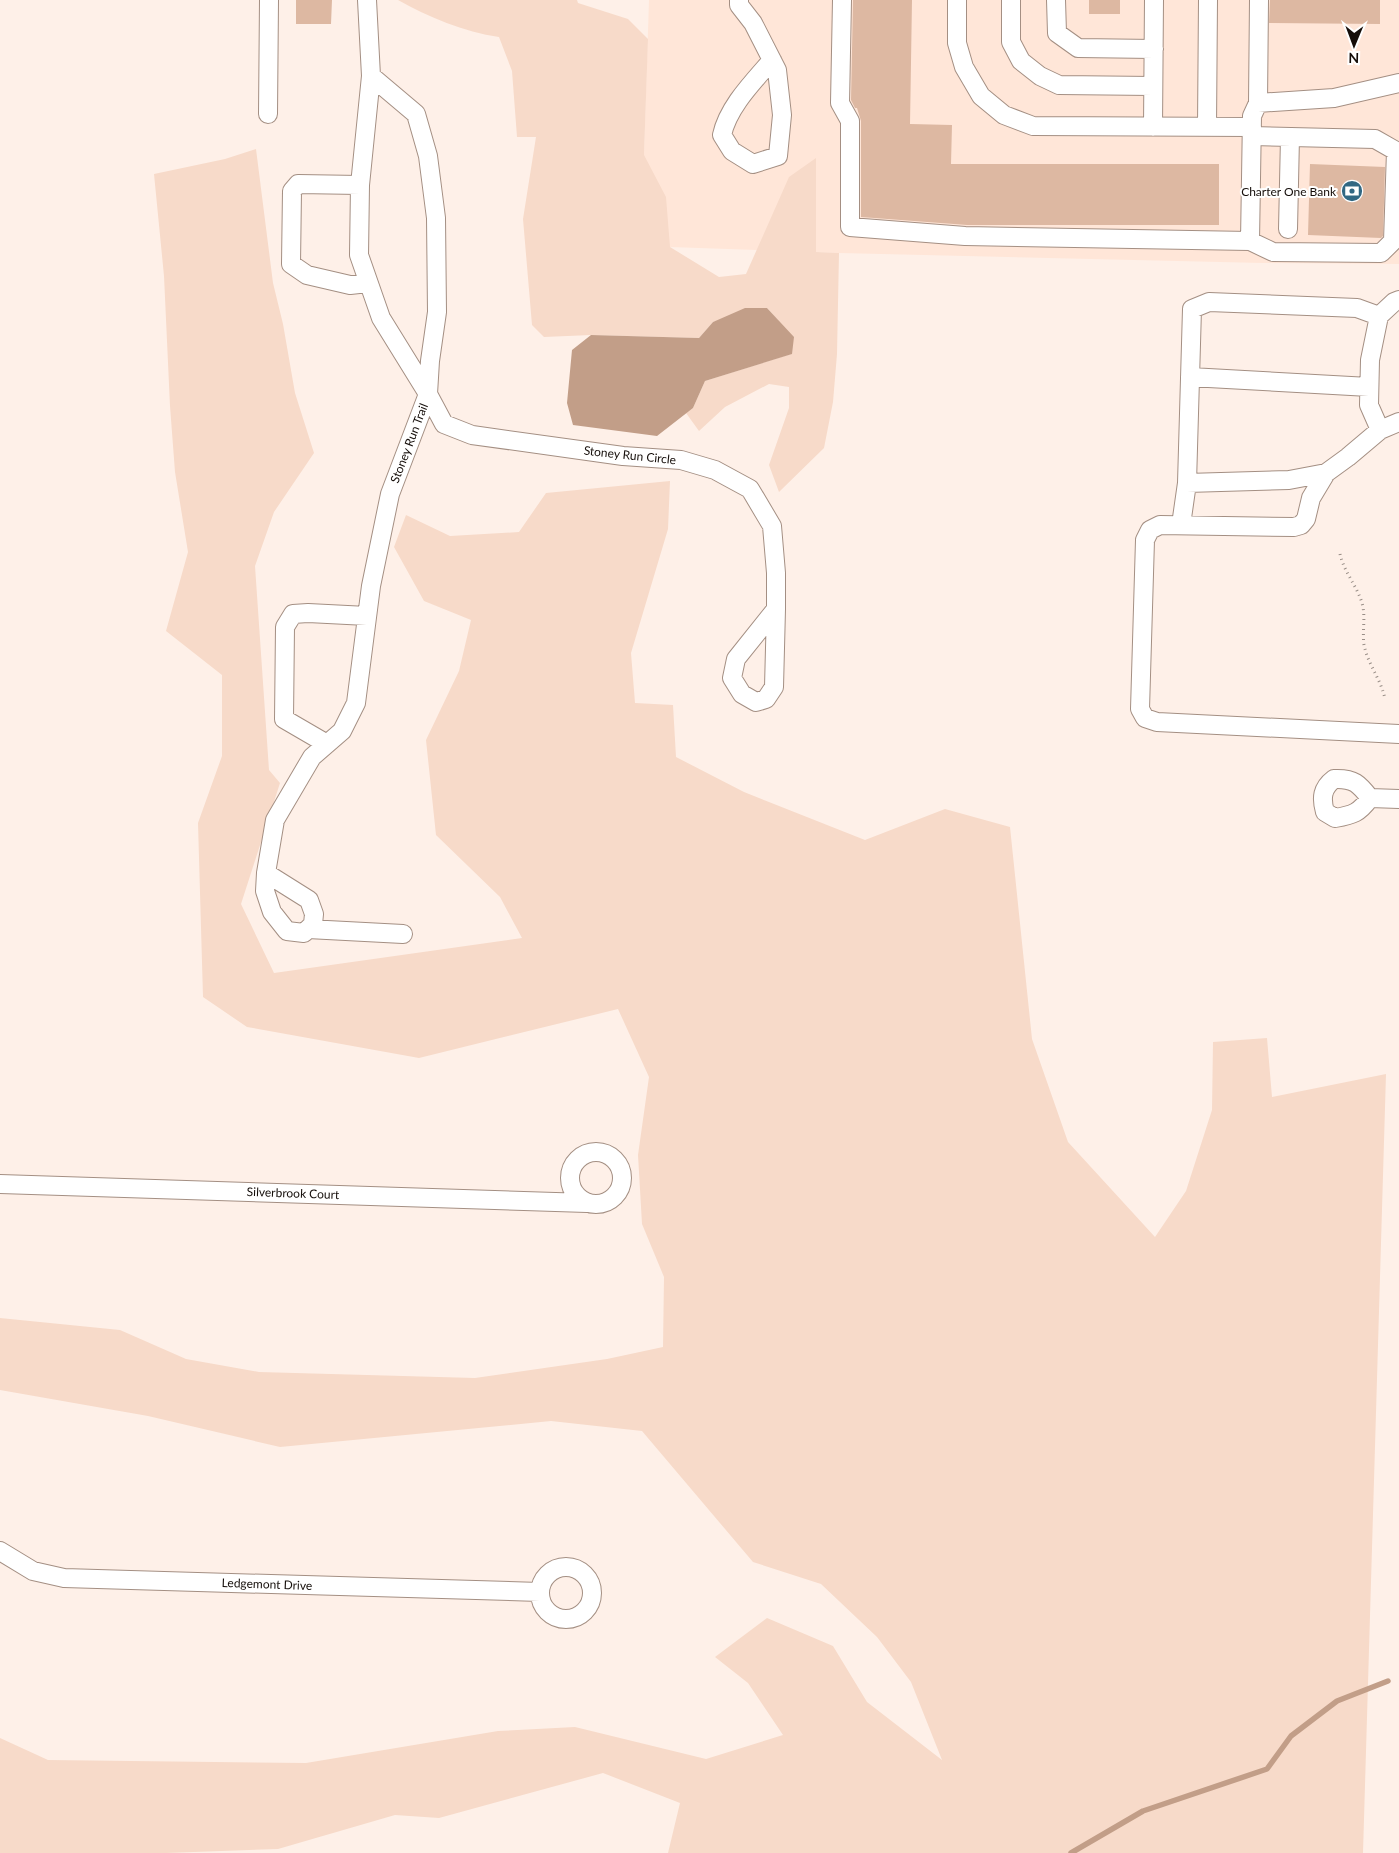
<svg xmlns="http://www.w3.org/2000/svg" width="1399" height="1853" viewBox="0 0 1399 1853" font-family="Lato,sans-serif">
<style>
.built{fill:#ffe6d8}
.green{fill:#f7dac9}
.water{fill:#c29e88}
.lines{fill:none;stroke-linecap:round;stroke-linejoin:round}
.stream{stroke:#c29e88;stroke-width:5.5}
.building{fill:#ddb8a2}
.minor-casing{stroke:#a48f83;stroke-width:20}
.path{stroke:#998e87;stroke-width:3;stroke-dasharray:1 4;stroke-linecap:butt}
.minor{stroke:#fff;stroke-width:18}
.labels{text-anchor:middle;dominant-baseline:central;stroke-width:4;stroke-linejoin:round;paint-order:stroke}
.poi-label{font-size:12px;fill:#140d09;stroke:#fff;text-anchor:end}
.street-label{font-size:12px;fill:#140d09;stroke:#fff}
</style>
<rect width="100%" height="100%" fill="#fef0e8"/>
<path class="built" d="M649 0H1399V264L1263 263 839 253 641 246Z"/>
<path class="green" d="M398 0H577L578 3 628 19 648 39 644 155 666 197 670 247 719 277 746 274 789 177 816 158V252L839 253 837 354 833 402 824 448 779 492 769 465 789 408V387L769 384 725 407 699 431 686 413 693 408 705 381 791 354 778 320 767 308 713 322 699 338 591 335 544 337 532 325 523 219 536 137H517L512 71 499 37C464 32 428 17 398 0Z
M256 149 273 283 283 324 295 393 314 453 274 512 255 566 269 770 280 783 241 904 274 973 522 938 500 897 436 835 426 740 459 671 471 620 424 601 394 547 406 515 450 536 519 532 546 493 670 481 668 529 631 653 635 703 673 705 676 757 744 792 865 840 945 809 1010 827 1032 1039 1068 1142 1155 1237 1186 1191 1212 1110 1213 1042 1267 1038 1272 1097 1386 1074 1363 1853H668L680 1803 603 1773 439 1818 395 1815 278 1849 166 1853H0V1738L48 1760 306 1763 498 1731 575 1727 706 1759 783 1735 748 1683 715 1657 767 1618 833 1646 867 1702 942 1760 911 1682 877 1637 821 1584 753 1562 642 1431 551 1421 280 1447 148 1416 0 1390V1318L120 1330 186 1359 259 1372 475 1378 607 1359 663 1347 664 1277 642 1224 638 1155 649 1077 618 1009 419 1058 247 1027 203 997 198 823 222 756V675L166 631 188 552 175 472 170 406 164 276 154 174 225 159Z"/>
<path class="water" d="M745 308H767L794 337 792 354 705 381 693 408 657 436 573 425 567 403 572 350 591 335 699 338 713 322Z"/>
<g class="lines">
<path class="stream" d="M1071 1853 1143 1811 1267 1769 1291 1736 1337 1701 1388 1681"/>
</g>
<path class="building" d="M296 0H332L331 24H296Z
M853 0H912L910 124 952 125 951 164H1219V225H967L861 217V121L857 108H855L851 100Z
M1089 0H1120V14H1089Z
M1270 0H1380V24L1269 23Z
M1310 164 1385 167 1383 236 1381 238 1308 235Z"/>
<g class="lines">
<g class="minor-casing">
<path id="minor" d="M739 0V5L753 23 777 70 782 115 778 156 753 164 732 151 722 135C728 107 753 82 772 60
M842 0 840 103 850 121V227L965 236 1250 241 1252 116 1258 103 1334 98 1399 83
M957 0V43L964 67 981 96 1004 115 1033 126 1252 127
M1011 0V42L1021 61 1040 76 1059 85 1153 86
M1056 0 1057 33 1078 48 1154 49
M371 76 416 114 428 156 436 218 437 312 430 361 428 394 444 424 472 435 623 456 681 460 715 470 750 489 772 526 776 573V609L736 659 732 678 742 694 756 702 766 699 774 687 776 609
M1258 103 1259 0
M268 114 269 0
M1153 127 1154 0
M1207 127 1208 0
M360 185 298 184 292 191 291 264 307 275 350 285 368 283
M1288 229 1290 137
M1250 241 1273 252 1381 253 1393 241 1396 151 1375 139 1252 136
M1190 377 1369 387
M1399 422 1380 430 1348 457 1326 473 1311 498 1306 519 1301 525 1294 527 1160 525 1150 530 1145 540 1140 709 1145 718 1157 722 1399 734
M1380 430 1369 405 1370 360 1379 316 1394 302 1399 300
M1187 483 1289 480 1326 473
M1181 525 1187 483 1192 309 1209 302 1357 308 1379 316
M327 744 284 719 285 627 293 614 308 613 367 616
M1334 779C1354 778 1359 784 1370 798 1359 813 1353 815 1335 818L1325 812C1321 798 1322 788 1334 779Z
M1370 798 1399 799
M266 873 309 900 314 914 313 924 304 933 287 931 272 912 265 891 266 873 275 820 312 757 342 731 356 703 371 586 390 494 428 394 381 318 359 255 360 185 371 76 367 0
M308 929 403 934
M570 1178a26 26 0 1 1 52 0a26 26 0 1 1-52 0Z
M0 1184 587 1203
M0 1551 33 1571 64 1578 540 1592
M540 1593a26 26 0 1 1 52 0a26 26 0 1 1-52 0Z"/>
</g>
<path class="path" d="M1340 554C1344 572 1357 586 1362 603 1366 617 1362 631 1364 645 1368 665 1381 679 1385 699"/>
<use href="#minor" class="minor"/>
</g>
<defs>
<g id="bank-disc" transform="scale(1.125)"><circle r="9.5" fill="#326883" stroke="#fff"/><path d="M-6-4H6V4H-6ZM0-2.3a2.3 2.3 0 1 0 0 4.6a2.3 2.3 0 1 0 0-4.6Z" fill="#fff"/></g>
</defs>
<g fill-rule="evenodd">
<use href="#bank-disc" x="1352" y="191"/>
</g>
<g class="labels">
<g class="poi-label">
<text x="1336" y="191">Charter One Bank</text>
</g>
<g class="street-label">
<text transform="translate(409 443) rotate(-69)">Stoney Run Trail</text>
<text transform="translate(630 455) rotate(6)">Stoney Run Circle</text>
<text transform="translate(293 1193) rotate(2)">Silverbrook Court</text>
<text transform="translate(267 1584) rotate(2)">Ledgemont Drive</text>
</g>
</g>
<g transform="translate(1354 45) rotate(181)" stroke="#ffffff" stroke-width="4" paint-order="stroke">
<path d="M0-4L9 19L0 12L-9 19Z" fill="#140d09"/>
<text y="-8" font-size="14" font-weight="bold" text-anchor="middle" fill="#140d09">N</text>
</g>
</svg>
